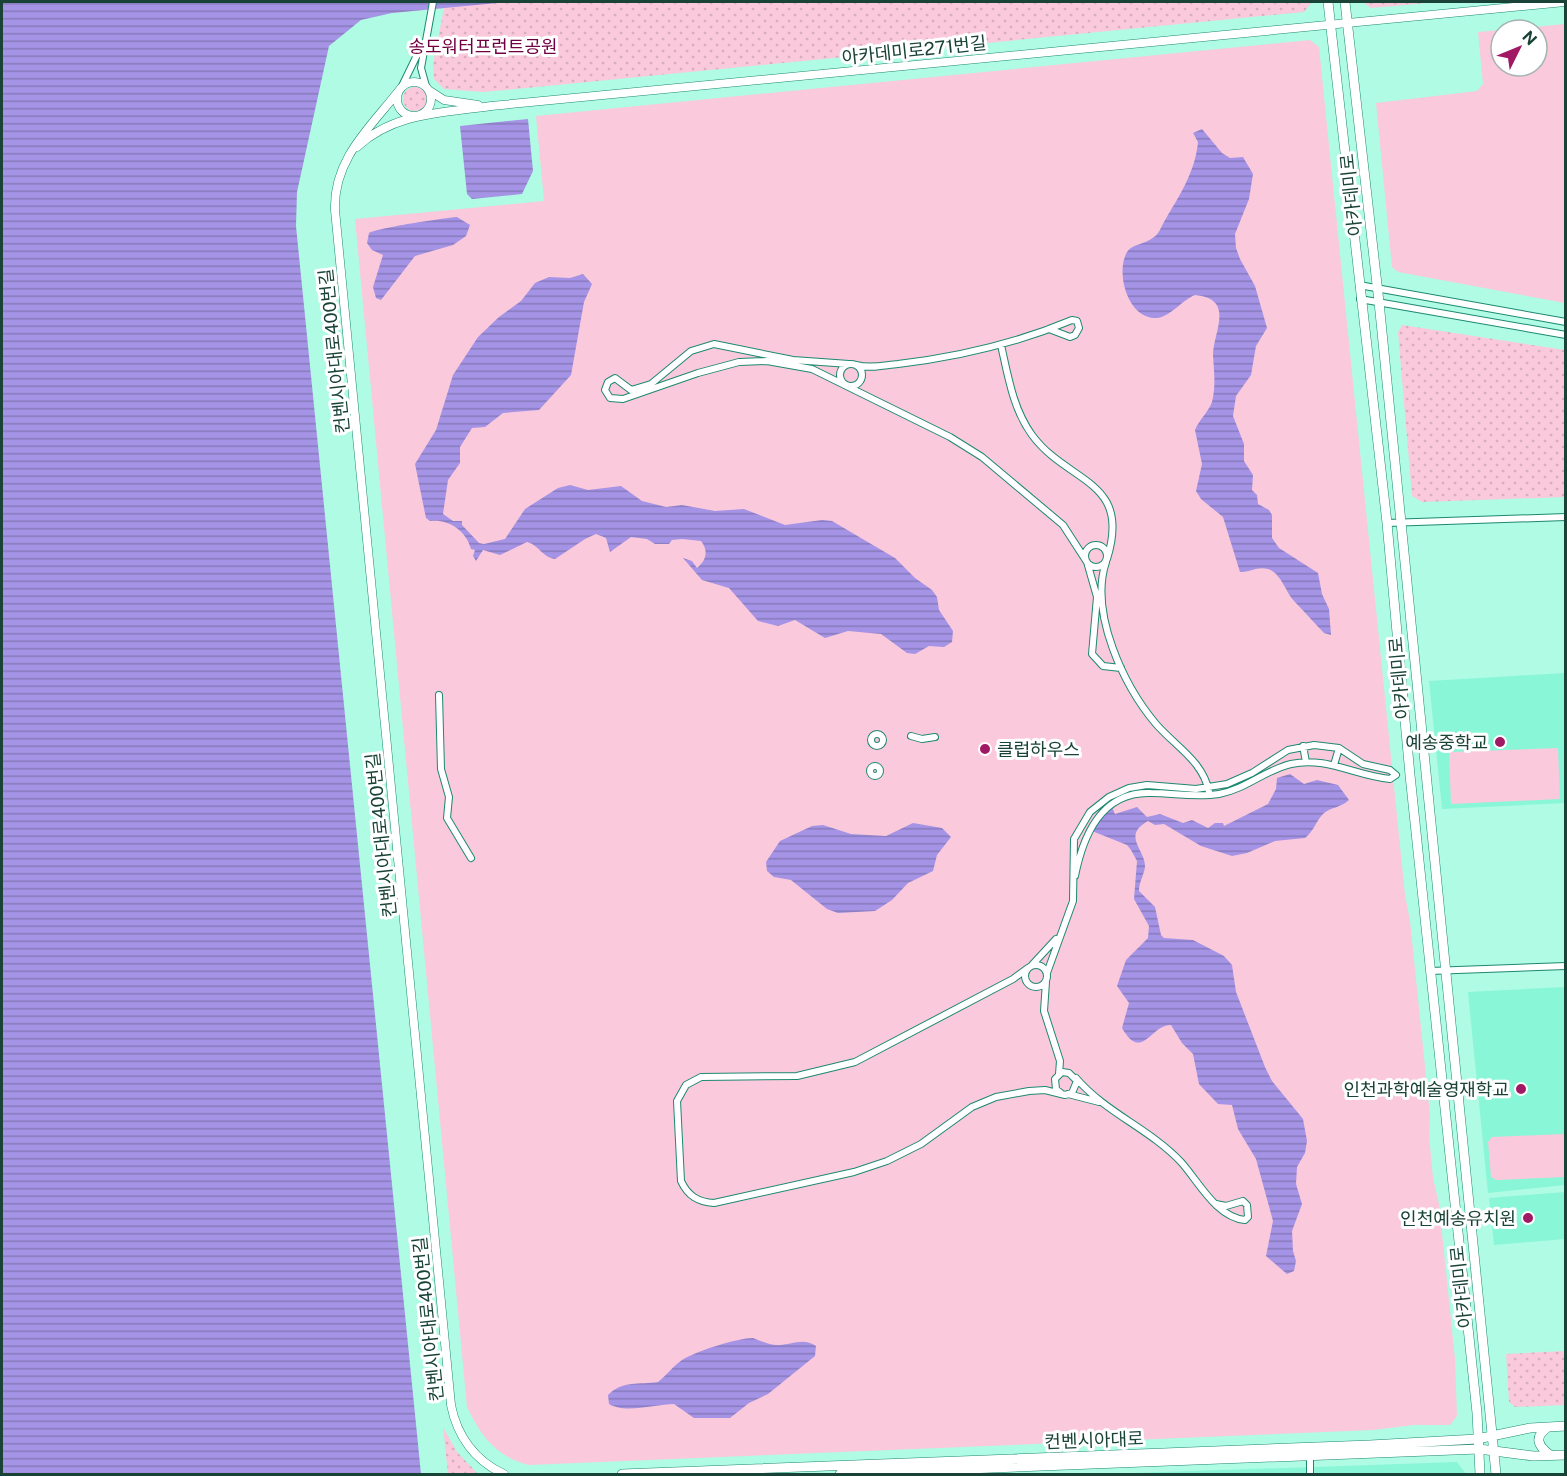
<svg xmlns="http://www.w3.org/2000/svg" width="1567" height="1476" viewBox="0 0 1567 1476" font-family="'Public Sans','Noto Sans KR',sans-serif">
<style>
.built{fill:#89f6d7}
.grass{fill:#fac9dc}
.park{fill:url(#park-dots)}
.water{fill:url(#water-rules)}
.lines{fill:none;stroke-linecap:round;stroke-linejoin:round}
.minor-casing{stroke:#1c8970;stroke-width:8}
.tertiary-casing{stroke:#1c8970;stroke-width:9}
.secondary-casing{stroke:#1c8970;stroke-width:10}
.minor{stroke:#fff;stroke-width:6}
.tertiary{stroke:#fff;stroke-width:8}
.secondary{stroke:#fff;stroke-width:9}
.poi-dot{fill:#a11965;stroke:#fff;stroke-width:2}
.labels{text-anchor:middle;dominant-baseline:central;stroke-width:6;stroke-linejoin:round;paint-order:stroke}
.park-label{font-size:18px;fill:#710043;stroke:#fff}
.street-label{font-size:18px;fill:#194337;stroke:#fff}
.poi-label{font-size:18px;fill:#194337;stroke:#fff;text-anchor:end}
</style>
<defs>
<pattern id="park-dots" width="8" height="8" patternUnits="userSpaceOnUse" patternTransform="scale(1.5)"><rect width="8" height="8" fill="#fac9dc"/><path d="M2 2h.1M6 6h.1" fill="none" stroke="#d6aebd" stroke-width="1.8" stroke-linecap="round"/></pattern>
<pattern id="water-rules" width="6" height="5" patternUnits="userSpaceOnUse" patternTransform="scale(1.5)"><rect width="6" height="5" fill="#a593e6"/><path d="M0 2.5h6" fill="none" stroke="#867abb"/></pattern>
</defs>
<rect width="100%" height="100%" fill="#b0fbe4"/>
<path class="built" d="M1565 673V803L1442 809 1429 681Z
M1565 987V1185L1488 1193 1468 992Z
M1565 1192V1239L1494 1245 1489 1198Z
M1457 1462 1466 1474H1106Z"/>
<path class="grass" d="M1565 24V303L1398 272 1392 267 1376 103 1477 91 1483 84 1478 32 1501 30V66H1537V30H1505Z
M1310 40 1319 47 1405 895 1410 921 1430 1115 1429 1135 1433 1178 1439 1204 1455 1359 1457 1416 1450 1425H1414L1373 1430 529 1465C496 1457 481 1436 467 1407L355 219 544 201 536 116Z
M1558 748 1560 799 1451 804 1449 752Z
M1564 1134 1565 1177 1496 1180 1491 1177 1488 1142 1492 1137Z"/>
<path class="park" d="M390 2H1310L1311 3 1304 12 484 92 444 89 434 79 433 64 444 8 392 13Z
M1363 2H1438L1371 8Z
M403 99a12 12 0 1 1 24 0a12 12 0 1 1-24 0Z
M1402 325 1565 350V497L1422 502 1412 496 1398 332Z
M1565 1351V1405L1515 1407 1509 1402 1506 1354Z
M443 1427 457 1452 478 1474H448Z"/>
<path class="water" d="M2 2H508L392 13 361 20 329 46 297 192 296 226 421 1474H2Z
M528 119 533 171 522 194 472 199 467 194 460 126Z
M1202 129 1222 153 1230 158 1243 157 1253 174 1249 199 1235 234 1236 248 1240 259 1255 286 1267 328 1256 346 1251 375 1236 396 1233 416 1244 444V461L1253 475 1252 490 1257 495 1258 504 1269 510 1272 515V538L1279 548 1318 573 1322 594 1329 609 1331 635 1324 633C1314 623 1305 612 1295 602 1285 592 1282 574 1268 569 1258 566 1250 572 1240 572L1223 517 1201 499 1196 491 1202 464 1195 430C1199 420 1209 411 1212 402 1216 386 1214 371 1213 355 1213 332 1236 299 1195 295 1182 300 1169 318 1156 318 1128 319 1115 273 1127 252 1132 244 1146 244 1154 237 1159 234 1161 227 1164 222 1179 196 1195 173 1198 142L1193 133Z
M457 217 470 225 466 236 453 245 415 256 381 300 376 298 373 287 383 255 372 250 367 243 369 233C377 228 444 218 457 217Z
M583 274 592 284 584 302 571 375 539 410 503 413 485 427 472 428 460 447V463L448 480 443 514 453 521H462V525L479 543 484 544 505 539 525 509 558 488 570 485 588 490 621 486 642 501 666 507 682 505 715 511 744 509 785 525 822 520 832 521 895 558 915 578 932 590 937 597 939 610 953 631 952 642 944 647 929 646 915 654 907 653 881 634 848 631 825 638 795 620 778 626 758 621 729 588 702 580 683 558 692 561 697 568C706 561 709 551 701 541L682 539 672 540 669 544H655L647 539 631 537 610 552 606 538 596 534 585 539 555 559C542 557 539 545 527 542L500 555 483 550 476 561 473 556 475 550 471 549C466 530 448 519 430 521L426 518 415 464 436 430 453 375 478 337 499 317 521 301 535 283 549 277 570 278Z
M1290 774 1304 784 1317 780 1338 785 1349 800C1341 808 1330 807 1323 814 1316 821 1314 831 1305 838L1275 841 1247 853 1232 856 1201 846 1164 824 1155 825 1148 821C1121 836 1146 850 1145 867 1144 875 1139 882 1139 891L1155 907 1161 935 1164 938 1193 940 1224 956 1232 965 1236 992 1265 1067 1272 1081 1303 1119 1307 1141 1305 1153 1297 1167 1296 1184 1302 1204 1292 1231 1293 1251 1296 1261 1294 1271 1287 1274 1266 1256 1273 1221 1256 1159 1238 1129 1232 1105 1218 1104 1199 1084 1193 1054 1182 1043 1171 1025C1151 1024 1142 1063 1122 1028L1129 1003 1117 986 1126 960 1148 938 1149 926 1134 899 1137 861 1131 850 1127 845 1092 831 1103 814 1112 807 1115 814 1137 807 1147 817 1160 814 1183 823 1192 820 1208 828 1215 823H1223L1224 826 1268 804 1276 789 1277 778Z
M913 823 942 828 951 837 937 855 933 871 908 883 892 900 875 911 838 913 827 909 791 880 774 877 767 871 766 862 780 841 812 826 823 825 851 834 886 836Z
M753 1338C761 1341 769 1345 777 1345 792 1345 803 1337 816 1346L815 1356 768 1394 749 1403 730 1418H694L674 1404C656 1404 625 1414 609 1404L608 1395C623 1380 639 1385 658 1382 667 1375 673 1366 682 1360 696 1351 738 1338 753 1338Z"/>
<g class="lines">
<g class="minor-casing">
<path id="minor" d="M426 86 421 68 433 2
M401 88 419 51
M1359 285 1566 322
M1360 299 1566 335
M1001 345C1008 376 1013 409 1032 435 1068 484 1132 479 1107 559
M840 375a11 11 0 1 1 22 0a11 11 0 1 1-22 0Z
M849 364 793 360 714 344 691 351 651 384 631 390 615 378 608 382 605 390 610 398 623 399 698 373 739 362 767 361 812 369 950 437 982 457 1063 525 1085 559
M857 365C870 369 885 365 898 364 958 357 1017 343 1072 320L1077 321 1079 328 1075 335 1070 337 1049 329
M1387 523 1566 517
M1085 556a11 11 0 1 1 22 0a11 11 0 1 1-22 0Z
M1087 562 1097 597 1092 654 1103 666 1121 668
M1106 562C1089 613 1124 686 1156 724 1176 747 1203 761 1209 792
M439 695 441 769 449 797 447 818 471 858
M871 740a6 6 0 1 1 12 0a6 6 0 1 1-12 0Z
M911 736 922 739 935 737
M1303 746 1306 762
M1334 765 1339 748
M870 771a5 5 0 1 1 10 0a5 5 0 1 1-10 0Z
M1025 976a11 11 0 1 1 22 0a11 11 0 1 1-22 0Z
M1032 965 1056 939
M1028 968 1013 979 855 1062 797 1076 701 1077 686 1085 677 1101 681 1181C688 1196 698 1202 714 1203L854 1172 887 1161 921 1144 972 1107 996 1097 1029 1091 1045 1090 1065 1095 1072 1093 1077 1081 1069 1073 1062 1072 1055 1079 1056 1089 1062 1094
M1430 971 1566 966
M1047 973 1073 901 1074 839 1090 812 1109 797 1129 788 1147 785 1196 789 1227 784 1252 773 1288 750 1314 745 1339 748 1363 764 1390 770 1396 775 1390 779C1356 776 1326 756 1291 764 1265 770 1246 789 1219 794 1195 798 1174 793 1151 793 1101 791 1083 836 1075 876
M1046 982 1044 1011 1060 1061 1059 1074
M1076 1078C1106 1113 1150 1129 1181 1162 1199 1182 1216 1217 1245 1220L1248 1217 1247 1205 1243 1201 1226 1206 1216 1204
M1068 1094 1099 1102
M1310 1474V1457"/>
</g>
<g class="tertiary-casing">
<path id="tertiary" d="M397 99a17 17 0 1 1 34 0a17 17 0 1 1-34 0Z
M401 88C372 126 333 158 335 210L451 1405C457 1436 475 1461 504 1474
M430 91 444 100 478 105
M357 147C394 112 444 113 491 106L1565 2"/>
</g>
<g class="secondary-casing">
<path id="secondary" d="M1328 2 1387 523 1410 775 1477 1413 1480 1474
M1345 2 1379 302 1496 1474
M1548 1427C1534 1437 1537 1445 1550 1455
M622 1474 1370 1445 1477 1439 1530 1428 1566 1426
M840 1474 1479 1449 1533 1456 1566 1455"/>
</g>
<use href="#minor" class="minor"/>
<use href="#tertiary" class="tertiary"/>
<use href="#secondary" class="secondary"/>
</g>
<g class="poi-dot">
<circle cx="1500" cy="742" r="6"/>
<circle cx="985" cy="749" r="6"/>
<circle cx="1521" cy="1089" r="6"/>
<circle cx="1528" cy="1218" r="6"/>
</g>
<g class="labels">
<g class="park-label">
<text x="483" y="46">송도워터프런트공원</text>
</g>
<g class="street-label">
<text transform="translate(914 50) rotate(-6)">아카데미로271번길</text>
<text transform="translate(1351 195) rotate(-96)">아카데미로</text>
<text transform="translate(334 351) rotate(-96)">컨벤시아대로400번길</text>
<text transform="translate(1399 678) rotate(-95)">아카데미로</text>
<text transform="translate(381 835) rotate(-96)">컨벤시아대로400번길</text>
<text transform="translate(1461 1287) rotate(-96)">아카데미로</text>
<text transform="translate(428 1319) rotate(-96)">컨벤시아대로400번길</text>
<text transform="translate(1094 1440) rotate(-2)">컨벤시아대로</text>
</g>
<g class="poi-label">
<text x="1488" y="742">예송중학교</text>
<text x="997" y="749" text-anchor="start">클럽하우스</text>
<text x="1509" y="1089">인천과학예술영재학교</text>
<text x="1516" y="1218">인천예송유치원</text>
</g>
</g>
<rect width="1567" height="1476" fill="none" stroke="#194337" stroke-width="6"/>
<g transform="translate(1519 48) rotate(47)"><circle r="28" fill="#ffffff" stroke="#a3b4af" stroke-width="1.5"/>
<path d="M0-4.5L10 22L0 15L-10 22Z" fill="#a11965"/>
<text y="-9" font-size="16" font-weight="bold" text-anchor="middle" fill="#194337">N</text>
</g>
</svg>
